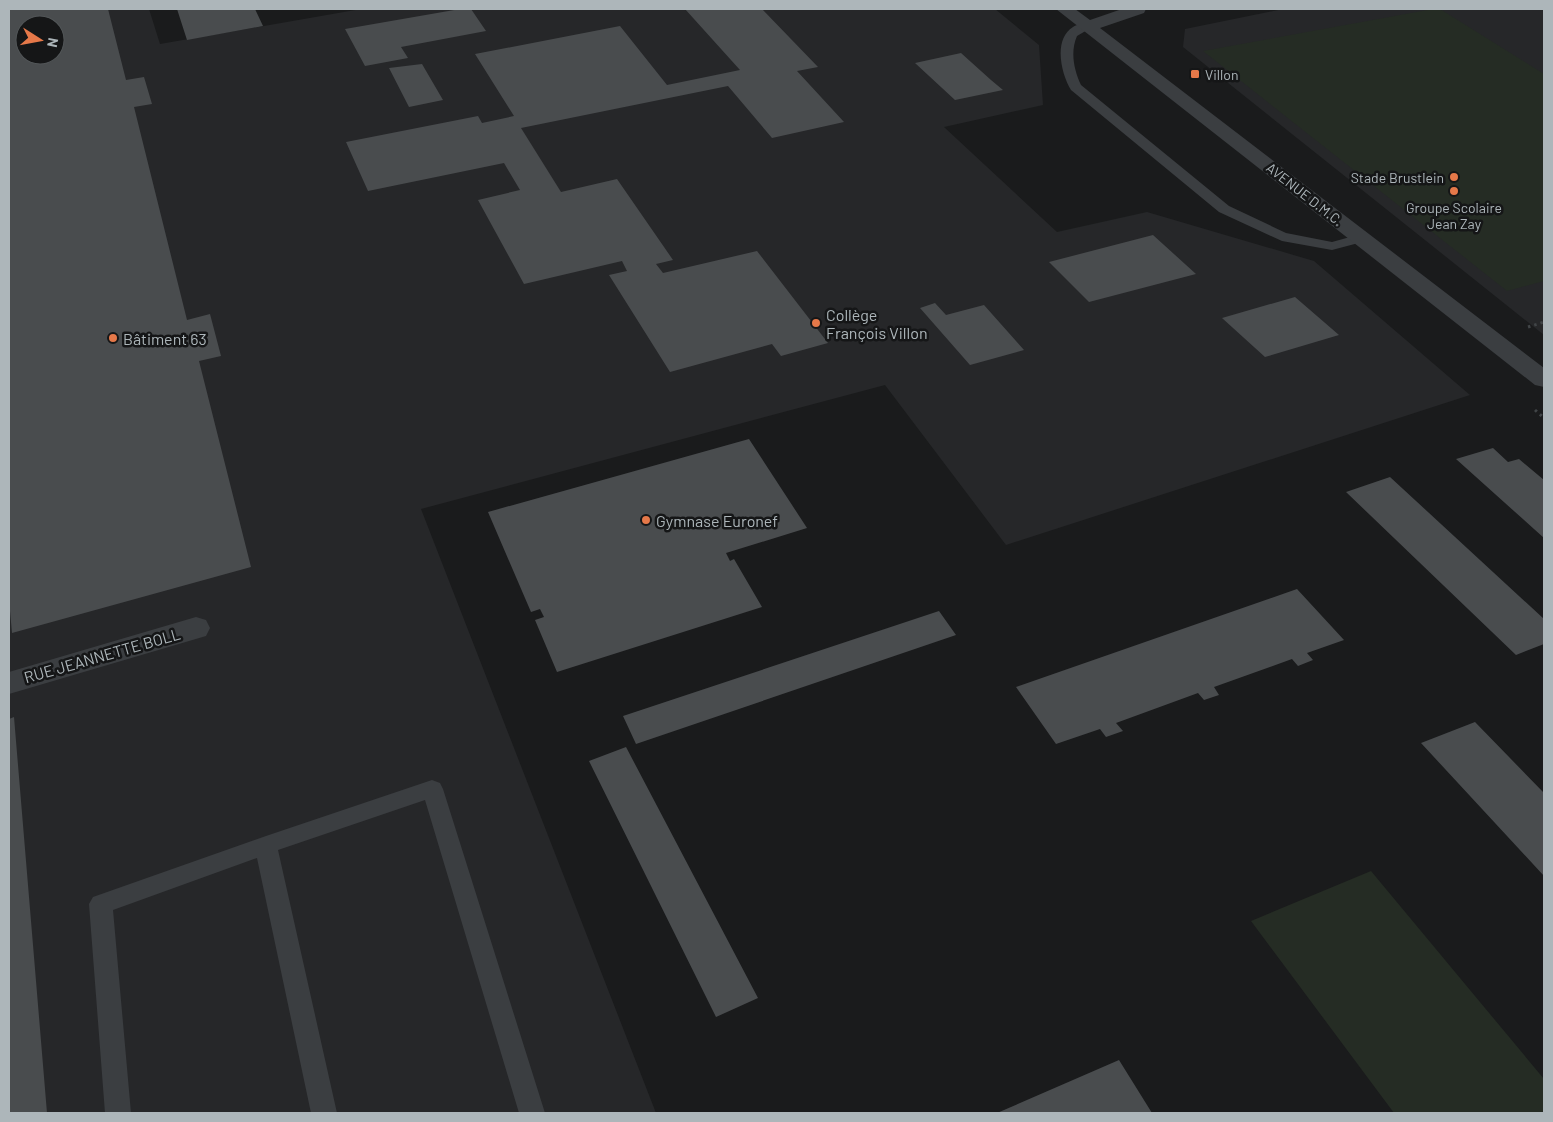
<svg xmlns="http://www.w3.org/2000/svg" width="1553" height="1122" viewBox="0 0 1553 1122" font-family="Barlow,sans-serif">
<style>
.built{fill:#262729;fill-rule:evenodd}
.green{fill:#252c24}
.building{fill:#494c4e;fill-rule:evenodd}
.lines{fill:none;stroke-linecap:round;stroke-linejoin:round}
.path{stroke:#414547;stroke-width:3;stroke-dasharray:2.5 4;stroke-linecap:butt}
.service{fill:#3b3e41;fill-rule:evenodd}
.minor{fill:#3b3e41;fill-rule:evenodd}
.poi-dot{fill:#e57849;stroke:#151617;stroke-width:2}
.labels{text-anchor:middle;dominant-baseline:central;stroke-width:5;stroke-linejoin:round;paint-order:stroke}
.far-poi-label{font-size:14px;fill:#adb6ba;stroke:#151617;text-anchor:start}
.far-street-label{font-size:14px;fill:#adb6ba;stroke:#151617}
.poi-label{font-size:16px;fill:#adb6ba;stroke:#151617;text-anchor:start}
.street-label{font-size:16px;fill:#adb6ba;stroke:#151617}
</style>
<rect width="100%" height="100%" fill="#1a1b1c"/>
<path class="built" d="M9 9H149L160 44 361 9H995L1039 45 1043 105 944 127 1057 232 1147 212 1314 261 1470 395 1006 545 885 385 421 509 656 1113H9ZM25 25H55V55H25Z
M1283 9H1544V335L1183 47 1185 29Z"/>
<path class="green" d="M1433 9H1440L1544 74V281L1507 291 1203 51Z
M1371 871 1544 1079V1113H1394L1251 921Z"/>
<path class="building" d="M9 9H108L126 80 144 77 152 104 134 107 187 320 210 314 221 356 199 361 251 567 12 633 9 600ZM25 25H55V55H25Z
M177 9H255L263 26 187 40Z
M460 9H471L486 31 401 47 408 58 365 66 345 29Z
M685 9H762L818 67 797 71 844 122 772 138 728 86 521 128 561 192 617 179 673 260 656 264 663 273 757 251 828 343 781 356 772 344 670 372 609 275 627 271 622 261 524 284 478 200 520 190 504 163 368 191 346 142 478 116 482 123 514 116 475 54 620 26 667 85 740 70Z
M961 53 991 80 1003 90 955 100 915 63Z
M422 64 443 100 409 107 389 68Z
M1153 235 1196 274 1089 302 1049 262Z
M1295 297 1339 335 1265 357 1222 318Z
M935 303 946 315 984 305 1024 350 970 365 920 308Z
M749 439 807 528 726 553 730 561 734 559 762 607 557 672 535 620 544 617 540 609 531 612 488 512Z
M1493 448 1508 462 1519 459 1544 480V538L1456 459Z
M1390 477 1544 619V644L1516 655 1346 492Z
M1297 589 1344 640 1307 653 1313 660 1298 666 1292 659 1214 687 1219 695 1204 700 1198 693 1116 723 1123 731 1106 737 1100 729 1056 744 1016 687Z
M939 611 956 635 636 744 623 716Z
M14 717 47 1113H9V719Z
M1475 722 1544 793V876L1421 743Z
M626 747 758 998 716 1017 589 761Z
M1119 1060 1152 1113H997Z"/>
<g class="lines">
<path class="path" d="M1528 327 1544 322
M1535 410 1544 418"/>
<path class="service" d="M1088 22 1094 26 1077 36C1070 52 1074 70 1081 85L1229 206 1286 233 1332 242 1361 234 1366 235 1368 238 1366 241 1332 250 1282 241 1219 212 1071 90C1061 74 1053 39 1073 27 1077 24 1083 24 1088 22Z
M432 780 440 783 443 789 545 1113H519L425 800 278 850 337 1113H311L257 858 113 910 131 1113H105L89 904 93 897 266 836Z"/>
<path class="minor" d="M1056 9H1075L1090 20 1122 9H1146L1144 13 1100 28 1544 368V387L1535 385Z
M196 617 206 620 210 628 206 636 9 694V672Z"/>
</g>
<g class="poi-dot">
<rect x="1190" y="69" width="10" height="10" rx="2.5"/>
<circle cx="1454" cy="177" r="5"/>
<circle cx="1454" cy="191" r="5"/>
<circle cx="816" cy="323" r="5"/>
<circle cx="113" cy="338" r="5"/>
<circle cx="646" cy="520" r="5"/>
</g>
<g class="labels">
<g class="far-poi-label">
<text x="1205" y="74">Villon</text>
<text x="1444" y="177" text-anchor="end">Stade Brustlein</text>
<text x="1454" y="207" text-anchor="middle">Groupe Scolaire<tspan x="1454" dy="16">Jean Zay</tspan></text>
</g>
<g class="far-street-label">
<text transform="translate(1305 194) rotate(38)">AVENUE D.M.C.</text>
</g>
<g class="poi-label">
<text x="826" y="314">Collège<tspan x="826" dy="18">François Villon</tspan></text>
<text x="123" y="338">Bâtiment 63</text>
<text x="656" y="520">Gymnase Euronef</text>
</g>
<g class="street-label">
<text transform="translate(102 655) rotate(-16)">RUE JEANNETTE BOLL</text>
</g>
</g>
<rect width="1553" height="1122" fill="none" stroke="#adb6ba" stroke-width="20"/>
<g transform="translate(40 40) rotate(101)"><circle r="24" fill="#151617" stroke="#525658"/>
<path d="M0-4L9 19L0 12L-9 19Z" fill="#e57849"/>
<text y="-8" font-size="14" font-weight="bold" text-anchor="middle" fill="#adb6ba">N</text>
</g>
</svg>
